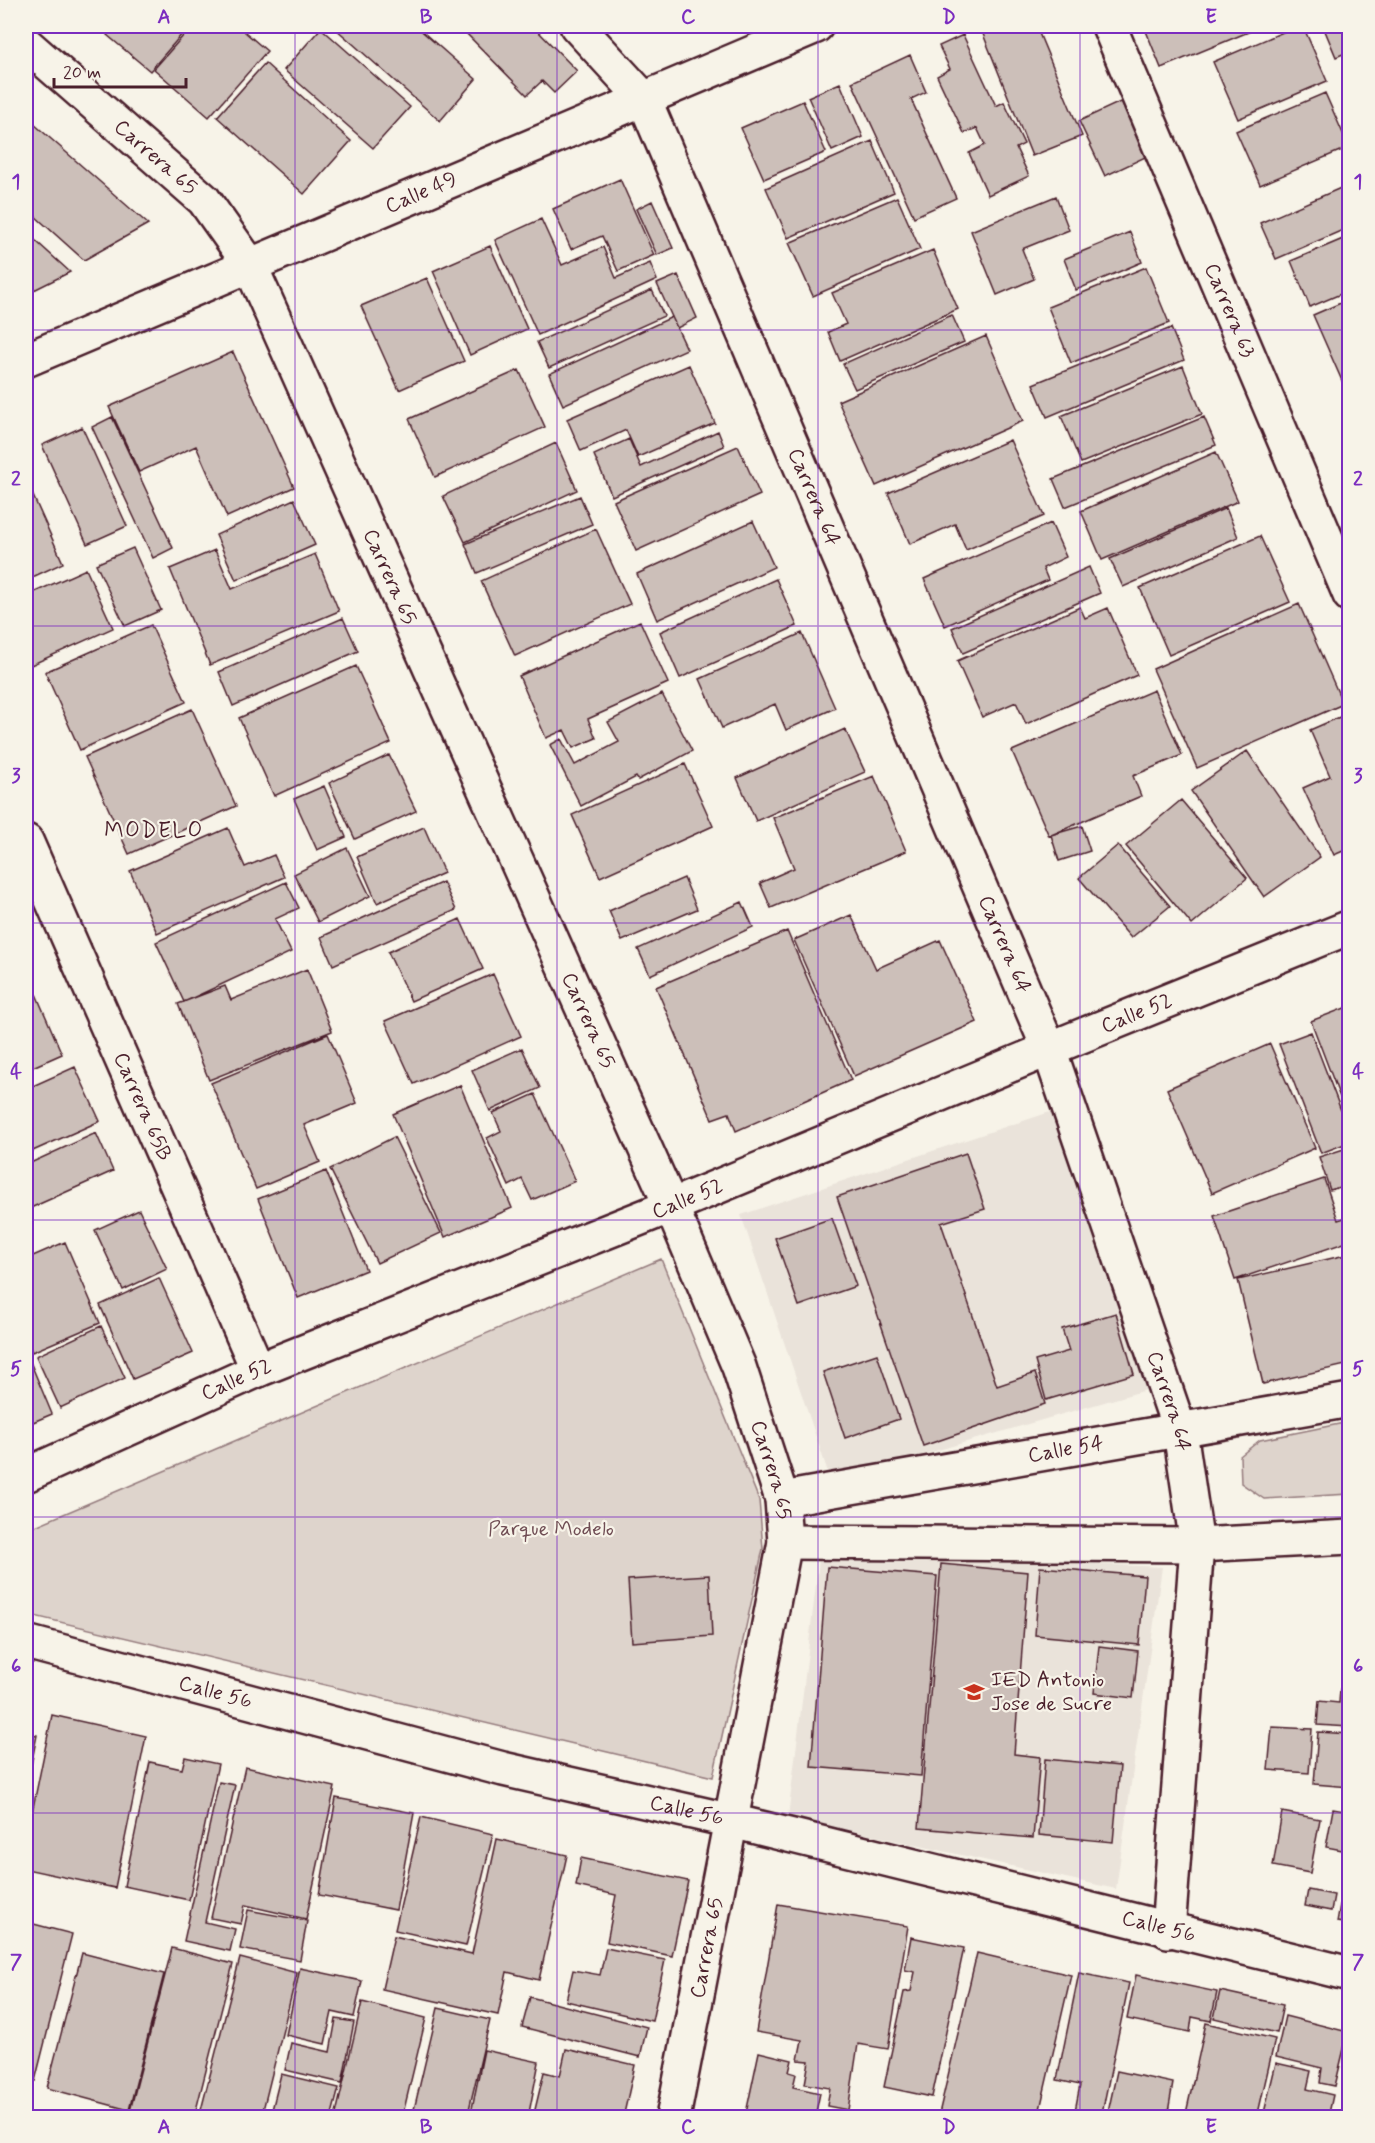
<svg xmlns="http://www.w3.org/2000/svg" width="1375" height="2143" viewBox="0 0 1375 2143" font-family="Mynerve,sans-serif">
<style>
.built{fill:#eae3da}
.green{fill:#ded4cc;stroke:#947a7c;stroke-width:1.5}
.building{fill:#ccbfb9;stroke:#4a1f2b;stroke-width:1.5}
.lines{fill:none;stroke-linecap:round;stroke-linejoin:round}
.street-casing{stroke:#4a1f2b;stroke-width:38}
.street{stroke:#f7f3e8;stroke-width:33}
.grid{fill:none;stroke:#7b2cbf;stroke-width:1.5;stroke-opacity:0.55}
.labels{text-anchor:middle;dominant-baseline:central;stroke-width:4.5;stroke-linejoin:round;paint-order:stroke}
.street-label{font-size:21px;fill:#4a1f2b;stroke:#f7f3e8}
.park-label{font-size:21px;fill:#6f4c53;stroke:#f7f3e8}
.poi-label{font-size:21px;fill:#4a1f2b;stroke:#f7f3e8;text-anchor:start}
.neighbourhood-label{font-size:22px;letter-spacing:1.5px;fill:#4a1f2b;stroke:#f7f3e8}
.neatline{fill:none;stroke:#7b2cbf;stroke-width:2}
.grid-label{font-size:20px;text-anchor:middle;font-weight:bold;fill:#7b2cbf}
</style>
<rect width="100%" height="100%" fill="#f7f3e8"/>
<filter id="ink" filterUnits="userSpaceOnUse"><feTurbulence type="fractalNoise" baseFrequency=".0167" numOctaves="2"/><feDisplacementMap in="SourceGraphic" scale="12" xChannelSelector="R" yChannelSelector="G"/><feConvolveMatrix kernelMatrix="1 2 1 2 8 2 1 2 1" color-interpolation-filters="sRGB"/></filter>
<g filter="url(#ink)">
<path class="built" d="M1053 1111 1146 1390 831 1481 741 1215Z
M820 1552 1162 1567 1116 1889 788 1817Z"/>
<path class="green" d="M661 1259 759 1500 763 1549 713 1777 26 1614V1530Z
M1349 1422V1494L1264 1499 1241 1483 1240 1456 1260 1440Z"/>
<path class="building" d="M116 26H189L150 71 107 35Z
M192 26H238L267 51 209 117 154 69Z
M337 26H416L476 79 440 121 335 28Z
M468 26H533L577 71 554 93 542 81 527 95 463 30Z
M990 26H1036L1082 136 1032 156 981 29Z
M1144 26H1263L1161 68Z
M1297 26H1303L1327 81 1238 119 1213 62Z
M1323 26H1350V51L1336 57Z
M321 28 410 107 373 148 284 70Z
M963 35 996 106 1004 102 1024 144 1016 148 1029 176 988 195 969 153 985 145 977 128 964 133 937 76 950 69 939 46Z
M910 55 926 92 911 99 956 198 914 217 852 82Z
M265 63 351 141 304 194 217 117Z
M840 83 863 137 832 151 808 97Z
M1325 93 1349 147 1260 185 1236 131Z
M1131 97 1156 152 1105 176 1079 121Z
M803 101 826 152 764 179 741 128Z
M26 117 148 224 84 260 26 208Z
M872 141 894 192 788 238 766 188Z
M620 179 654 255 618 271 602 236 571 249 553 209Z
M1350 184V227L1276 259 1260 223Z
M1056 196 1069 230 1022 249 1034 279 997 295 971 231Z
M897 197 920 249 813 296 789 243Z
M652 201 673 248 657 255 636 209Z
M541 219 562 265 603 247 616 278 650 263 657 280 538 335 495 240Z
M26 232 70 272 26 294Z
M1130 232 1142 262 1076 290 1064 259Z
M1350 236V290L1310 307 1291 261Z
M490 246 527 329 470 355 433 271Z
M933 250 958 309 840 361 828 332 846 324 832 293Z
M1146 267 1169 323 1071 363 1048 307Z
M678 275 697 318 677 328 657 284Z
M427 278 464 361 399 390 361 306Z
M652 290 664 316 549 368 537 342Z
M1350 299V380L1343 383 1313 315Z
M952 315 964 342 855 389 843 364Z
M672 317 687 349 563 405 549 374Z
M1171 328 1184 360 1047 417 1033 384Z
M986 336 1023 421 876 486 838 401Z
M233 352 294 487 227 517 196 446 139 472 109 407Z
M689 365 715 423 638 457 626 430 581 451 567 419Z
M1183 366 1202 414 1081 463 1061 416Z
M519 370 545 427 435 477 409 419Z
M112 417 173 548 153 558 92 427Z
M1204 417 1216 445 1065 507 1053 479Z
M82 427 127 526 87 544 42 445Z
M718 431 724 446 612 496 594 455 629 439 641 467Z
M1010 440 1044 516 966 550 955 524 910 544 888 493Z
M556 443 577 490 465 542 443 496Z
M738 446 760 495 636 551 614 501Z
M1216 452 1238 501 1102 560 1081 511Z
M26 480 63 563 26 580Z
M580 496 592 524 477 573 465 544Z
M294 499 315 545 236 580 216 535Z
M1226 508 1238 537 1123 587 1110 559Z
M753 521 774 567 657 620 637 574Z
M1051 523 1066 557 1043 568 1048 580 945 626 924 579Z
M596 529 630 604 515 656 481 581Z
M1260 536 1290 602 1169 655 1140 588Z
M133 548 161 610 125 626 96 564Z
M215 550 232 589 315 554 339 611 210 665 170 569Z
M1089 567 1100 593 963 653 952 628Z
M86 569 113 628 31 665 26 651V628L30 626 26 617V596Z
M776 579 797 626 680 678 660 632Z
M1299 604 1343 704 1197 768 1153 669Z
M1080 607 1085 618 1108 608 1137 675 1026 724 1016 702 982 717 957 661Z
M343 618 358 651 233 706 219 672Z
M640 621 668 683 588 719 596 738 573 748 564 730 546 738 519 676Z
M151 625 186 702 80 750 45 672Z
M802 633 835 708 786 730 775 704 722 728 700 679Z
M356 666 391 743 274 796 239 718Z
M1154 690 1182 755 1133 776 1141 796 1049 836 1012 751Z
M662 694 692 751 638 780 636 777 581 806 550 745 561 739 575 765 619 742 608 722Z
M192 709 236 806 129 854 85 757Z
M1342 716 1350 733V848L1334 855 1303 788 1330 776 1310 730Z
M845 729 865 772 756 821 737 778Z
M1247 751 1320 857 1264 897 1191 791Z
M389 755 416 811 355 839 329 783Z
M685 764 713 826 600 877 572 815Z
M874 776 906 851 771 908 760 883 794 868 773 818Z
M324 786 346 837 317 850 294 799Z
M1181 800 1247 878 1192 925 1126 846Z
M1082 826 1090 851 1059 861 1051 835Z
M424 827 444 873 377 903 357 857Z
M228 828 245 867 274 855 284 877 157 933 130 871Z
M1118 845 1170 906 1131 938 1079 878Z
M347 848 370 896 318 922 294 874Z
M684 878 697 909 622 941 609 911Z
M286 882 299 908 275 919 291 952 184 1002 156 942Z
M443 882 456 910 333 965 321 937Z
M742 902 753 927 650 975 638 949Z
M851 915 876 969 940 940 977 1022 854 1076 794 940Z
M460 919 483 969 411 1001 388 952Z
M787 931 851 1080 736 1131 729 1113 712 1119 656 987Z
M307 969 332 1031 209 1080 178 1004 225 986 231 1000Z
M26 971 62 1054 26 1070Z
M493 974 521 1036 414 1084 385 1021Z
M1350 1006V1124L1311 1021Z
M1311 1032 1350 1134V1142L1321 1153 1279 1044Z
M328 1034 357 1103 304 1125 320 1162 256 1189 211 1083Z
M1270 1044 1315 1148 1212 1193 1167 1089Z
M522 1048 540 1088 490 1111 472 1070Z
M75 1067 100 1121 26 1154V1089Z
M460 1085 512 1208 445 1237 393 1114Z
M535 1094 575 1181 532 1200 522 1179 509 1186 487 1138 501 1131 493 1113Z
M96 1133 113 1171 26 1210V1165Z
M394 1137 441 1233 377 1263 330 1169Z
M1350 1147V1184L1330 1190 1319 1157Z
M966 1153 985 1209 941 1223 997 1386 1035 1373 1045 1404 923 1446 837 1197Z
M326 1171 366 1270 298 1298 258 1199Z
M1324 1179 1338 1220 1350 1216V1241L1235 1280 1214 1216Z
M139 1210 167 1269 123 1290 95 1230Z
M832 1218 856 1286 799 1306 775 1238Z
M65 1242 100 1323 32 1352 26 1337V1259Z
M1350 1254V1364L1263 1384 1238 1280Z
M159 1278 193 1353 133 1379 100 1305Z
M1116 1313 1134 1374 1046 1400 1035 1361 1069 1351 1062 1329Z
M101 1326 125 1378 60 1408 36 1356Z
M26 1352 52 1414 26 1425Z
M877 1354 899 1419 845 1438 823 1372Z
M941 1564 1028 1572 1014 1754 1040 1757 1033 1838 919 1828Z
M827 1567 937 1576 921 1776 811 1767Z
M1040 1567 1145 1576 1139 1645 1035 1635Z
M709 1575 712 1636 632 1642 628 1580Z
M1099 1646 1138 1651 1133 1698 1094 1693Z
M1340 1689 1350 1690V1727L1317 1725 1319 1701 1339 1703Z
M52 1715 146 1736 115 1888 26 1869V1842Z
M1272 1727 1312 1729 1309 1773 1268 1770Z
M1318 1732 1350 1734V1787L1314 1784Z
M26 1733 37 1735 26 1791Z
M185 1757 218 1764 189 1900 124 1886 150 1762 182 1769Z
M1045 1759 1120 1766 1113 1842 1039 1835Z
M245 1767 335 1787 306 1919 245 1905 241 1924 211 1918Z
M219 1782 235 1785 205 1922 235 1929 230 1951 184 1941Z
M336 1798 414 1813 396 1910 319 1895Z
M1333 1809 1350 1812 1348 1851 1326 1847Z
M1282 1812 1320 1819 1310 1873 1273 1866Z
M421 1817 493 1834 466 1946 395 1930Z
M497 1839 567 1855 539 1980 507 1972 498 2015 382 1989 394 1936 472 1954Z
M581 1858 688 1881 672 1956 607 1942 616 1895 576 1886Z
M1308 1890 1334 1895 1331 1911 1305 1906Z
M1341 1899 1350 1901V1924L1337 1922Z
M778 1904 908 1926 888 2049 858 2044 848 2110 827 2106 830 2088 805 2084 809 2061 798 2060 802 2040 756 2032Z
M248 1910 307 1921 300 1960 240 1949Z
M26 1922 72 1934 35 2081 26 2079Z
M911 1937 964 1948 932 2097 884 2087 904 1992 911 1991 915 1972 905 1970Z
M172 1948 233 1964 194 2118H156L130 2111Z
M606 1948 665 1960 652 2021 566 2001 573 1970 600 1975Z
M82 1953 164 1974 129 2110 47 2088Z
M977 1953 1071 1975 1038 2118H938Z
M240 1958 297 1973 261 2118H199Z
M300 1968 362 1981 354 2017 332 2012 325 2044 286 2035Z
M1079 1973 1129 1983 1101 2118 1074 2116 1080 2085 1057 2080Z
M1136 1975 1217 1992 1211 2021 1192 2017 1190 2032 1127 2019Z
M1220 1991 1283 2005 1277 2033 1214 2018Z
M530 1997 647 2027 640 2057 522 2027Z
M362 2002 426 2018 402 2118H335Z
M438 2008 490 2020 467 2118H412Z
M1285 2016 1348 2032 1335 2086 1320 2083 1322 2068 1276 2057Z
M336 2019 354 2022 342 2083 285 2070 291 2043 330 2052Z
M1206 2023 1275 2039 1257 2118H1185Z
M566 2049 635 2065 623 2118H533L544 2072 560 2076Z
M484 2050 539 2062 528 2118H470Z
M759 2052 792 2060 789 2072 796 2074 793 2087 820 2093 816 2112 840 2118H745Z
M1276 2063 1311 2071 1307 2089 1333 2095 1328 2118 1263 2117Z
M1117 2071 1173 2083 1167 2118 1107 2117Z
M281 2074 339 2088 331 2118H270Z"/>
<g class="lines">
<g class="street-casing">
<g id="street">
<path id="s1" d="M577 26 644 99 1049 1049 1180 1431 1197 1545 1168 1931"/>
<path id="s2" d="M1109 26 1350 595"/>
<path id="s3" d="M26 44 204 200 250 265 671 1206 739 1367 782 1499 785 1542 673 2118"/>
<path id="s4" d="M26 360 816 26"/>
<path id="s5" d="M26 841 258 1370"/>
<path id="s6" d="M26 1475 258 1370 671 1206 1049 1049 1350 927"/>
<path id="s7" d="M782 1499 1350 1400"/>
<path d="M785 1542 1197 1545 1350 1537"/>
<path id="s8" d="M26 1642 503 1769 732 1821 1350 1974"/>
</g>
</g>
<use href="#street" class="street"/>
</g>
</g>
<path class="grid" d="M295 26V2118M557 26V2118M818 26V2118M1080 26V2118M26 330H1350M26 626H1350M26 923H1350M26 1220H1350M26 1517H1350M26 1813H1350"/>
<defs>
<g id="school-bare" transform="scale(1.62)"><path d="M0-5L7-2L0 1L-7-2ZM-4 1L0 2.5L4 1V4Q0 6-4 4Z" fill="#c8321e" stroke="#f7f3e8" stroke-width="2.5" paint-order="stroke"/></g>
</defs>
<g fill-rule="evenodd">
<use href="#school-bare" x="974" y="1692"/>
</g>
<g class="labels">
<g class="street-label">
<text stroke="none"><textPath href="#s3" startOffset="172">Carrera 65</textPath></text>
<text stroke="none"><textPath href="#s4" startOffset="429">Calle 49</textPath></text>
<text stroke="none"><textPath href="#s2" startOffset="309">Carrera 63</textPath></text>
<text stroke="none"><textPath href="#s1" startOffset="532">Carrera 64</textPath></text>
<text stroke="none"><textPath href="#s3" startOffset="658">Carrera 65</textPath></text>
<text stroke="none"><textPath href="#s1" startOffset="1018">Carrera 64</textPath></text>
<text stroke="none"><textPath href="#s6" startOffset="1203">Calle 52</textPath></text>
<text stroke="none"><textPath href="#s3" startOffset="1144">Carrera 65</textPath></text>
<text stroke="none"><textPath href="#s5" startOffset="290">Carrera 65B</textPath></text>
<text stroke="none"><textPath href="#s6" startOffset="717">Calle 52</textPath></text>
<text stroke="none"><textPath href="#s6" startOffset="231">Calle 52</textPath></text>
<text stroke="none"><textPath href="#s1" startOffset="1504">Carrera 64</textPath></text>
<text stroke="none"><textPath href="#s7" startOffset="288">Calle 54</textPath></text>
<text stroke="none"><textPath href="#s3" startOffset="1630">Carrera 65</textPath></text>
<text stroke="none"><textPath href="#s8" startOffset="196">Calle 56</textPath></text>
<text stroke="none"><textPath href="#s8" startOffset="682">Calle 56</textPath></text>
<text stroke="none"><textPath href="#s8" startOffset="1168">Calle 56</textPath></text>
<text transform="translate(707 1948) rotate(-79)">Carrera 65</text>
</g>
<g class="park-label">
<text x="551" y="1529">Parque Modelo</text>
</g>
<g class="poi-label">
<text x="991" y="1680">IED Antonio<tspan x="991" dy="24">Jose de Sucre</tspan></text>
</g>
<g class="neighbourhood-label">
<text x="154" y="831">MODELO</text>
</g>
</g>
<rect width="1375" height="2143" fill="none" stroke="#f7f3e8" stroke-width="66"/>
<path d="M54 78v9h132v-9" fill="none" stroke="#4a1f2b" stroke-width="3"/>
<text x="63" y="78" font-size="18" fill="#4a1f2b" stroke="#f7f3e8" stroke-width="4.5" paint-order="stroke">20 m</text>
<rect x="33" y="33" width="1309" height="2077" class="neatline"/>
<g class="grid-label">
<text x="164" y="23">A</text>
<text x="426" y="23">B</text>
<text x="688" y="23">C</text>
<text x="949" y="23">D</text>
<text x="1211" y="23">E</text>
<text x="16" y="188">1</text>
<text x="1358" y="188">1</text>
<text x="16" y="485">2</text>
<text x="1358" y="485">2</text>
<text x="16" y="782">3</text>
<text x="1358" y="782">3</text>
<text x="16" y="1078">4</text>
<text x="1358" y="1078">4</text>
<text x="16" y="1375">5</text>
<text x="1358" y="1375">5</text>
<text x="16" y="1672">6</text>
<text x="1358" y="1672">6</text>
<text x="16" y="1968">7</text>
<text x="1358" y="1968">7</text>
<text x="164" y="2133">A</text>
<text x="426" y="2133">B</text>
<text x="688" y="2133">C</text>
<text x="949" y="2133">D</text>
<text x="1211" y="2133">E</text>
</g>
</svg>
